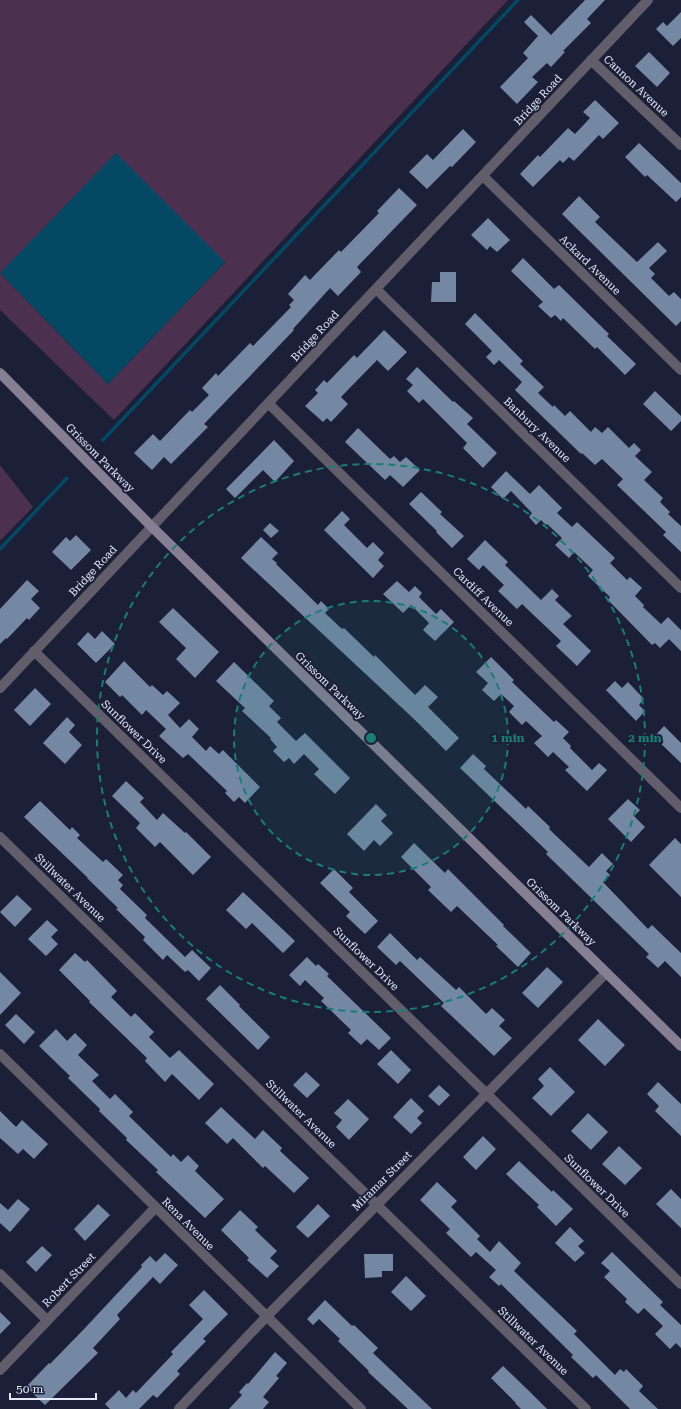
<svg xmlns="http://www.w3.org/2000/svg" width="681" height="1409" viewBox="0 0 681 1409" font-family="'Roboto Serif',serif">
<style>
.green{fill:#4c304f}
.water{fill:#054864}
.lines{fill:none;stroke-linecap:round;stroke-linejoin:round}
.stream{stroke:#054864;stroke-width:3.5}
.building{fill:#7488a4}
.street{stroke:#625d6a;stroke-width:10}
.secondary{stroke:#867f94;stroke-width:10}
.ring{fill:none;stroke:#1a7c75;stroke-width:2;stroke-dasharray:7 5}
.labels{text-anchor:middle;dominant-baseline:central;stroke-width:4;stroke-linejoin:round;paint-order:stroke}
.street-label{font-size:11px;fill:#e5e8f9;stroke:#1c1f38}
.centre{fill:#1a7c75;stroke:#1c1f38;stroke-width:2}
.ring-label{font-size:12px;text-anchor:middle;font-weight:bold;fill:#1a7c75;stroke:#1c1f38;stroke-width:4;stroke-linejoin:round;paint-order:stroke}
</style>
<rect width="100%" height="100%" fill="#1c1f38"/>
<path class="green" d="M0 0H508L114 420 0 310V273L108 384 225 262 0 273Z
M0 465 33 507 0 541Z"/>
<path class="water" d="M116 153 225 262 108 384 0 273Z"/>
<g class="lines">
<path class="stream" d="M103 440 518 0
M0 549 67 478"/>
</g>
<path class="building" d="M585 0H605L587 19 591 23 563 51 565 52 551 67 547 63 532 77 538 82 517 104 500 87 528 58 523 53 538 36 524 22 531 15 551 35Z
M681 12V38L673 46 656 29 663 22 667 26Z
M649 52 670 73 657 87 635 66Z
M595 100 619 123 603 139 599 135 574 161 569 157 563 163 560 160 533 187 520 174 538 155 540 157 568 128 575 134 590 118 583 112Z
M463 129 476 142 452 167 450 166 427 189 409 172 427 154 433 160Z
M639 143 681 183V197L676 202 647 175 645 177 625 157Z
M399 188 417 205 357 267 361 272 338 296 330 288 293 329 294 330 204 424 208 427 171 464 164 457 152 470 134 453 153 434 160 441 190 410 192 412 209 395 202 388 216 373 218 376 250 343 253 346 291 307 289 305 294 300 288 294 305 275 310 280 339 250 341 252 379 213 377 211Z
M579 196 600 217 595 222 637 262 658 242 667 251 649 268 655 274 651 278 669 296 674 292 681 299V321L676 326 562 214Z
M488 218 510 240 497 252 490 246 487 250 471 235Z
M523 258 554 289 559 285 609 334 607 336 636 364 625 375 597 347 595 349 563 318 561 321 555 315 551 318 538 306 543 302 511 271Z
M440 272H456V302H431L432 282H440Z
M475 313 523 361 520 364 544 387 538 393 553 407 554 405 565 416 570 411 591 432 595 427 602 433 608 427 629 448 634 443 641 450 635 456 652 472 644 480 663 498 660 502 670 512 668 514 681 526V552L663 535 666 532 617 485 623 479 602 459 595 465 582 453 581 454 515 390 522 382 499 360 494 365 486 357 492 351 465 324Z
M384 330 407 352 388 371 377 360 341 397 348 404 331 422 327 418 323 422 305 406 318 393 315 390 324 380 327 383 354 355 357 358Z
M417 367 453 402 454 401 473 418 467 424 497 453 483 468 463 448 467 443 423 399 419 403 407 391 413 385 406 379Z
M655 391 681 416V421L671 431 643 404Z
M358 428 390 459 394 456 400 462 406 457 420 470 403 487 390 475 385 480 345 442Z
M274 440 294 461 275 482 263 470 235 498 226 489Z
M506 471 530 494 539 485 562 508 557 513 572 527 577 522 615 558 610 563 627 580 630 577 642 588 635 596 644 605 643 607 661 624 668 617 681 630V651L669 639 660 648 655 643 652 645 608 600 610 597 588 576 593 570 574 552 569 558 555 545 562 538 547 524 546 525 541 520 536 525 529 517 532 513 511 491 503 499 491 487Z
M421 492 442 512 440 514 464 536 452 548 436 532 437 531 409 504Z
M342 511 350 519 344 525 367 548 373 542 384 553 378 560 384 566 373 578 324 530Z
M270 523 279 531 271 538 263 530Z
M76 535 91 550 71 570 52 552 66 537 70 541Z
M261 537 278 553 272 559 277 563 276 564 318 605 321 601 329 609 325 613 342 629 344 628 374 657 375 655 415 695 425 685 438 697 428 707 459 738 446 751 415 720 241 558Z
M485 540 508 562 505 565 541 600 552 589 559 596 555 600 572 616 563 624 591 651 577 666 556 646 561 641 522 604 517 609 498 591 504 585 483 565 479 570 467 559Z
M27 580 39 591 31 599 40 608 29 620 27 618 7 639 6 638 0 644V609Z
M397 581 409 592 415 586 422 593 419 597 436 614 441 609 454 622 435 641 423 630 429 623 411 605 403 613 383 594Z
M173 608 219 652 195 678 176 659 186 648 159 622Z
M102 631 115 644 96 663 77 644 88 632 95 639Z
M491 657 514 680 512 682 554 722 556 720 569 732 563 738 571 746 570 748 592 770 599 763 607 770 587 791 565 770 569 767 553 752 548 757 534 743 542 736 526 721 522 725 509 712 514 706 501 694 494 701 482 690 488 683 476 672Z
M124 661 150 687 152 685 163 695 167 691 180 703 168 715 180 728 189 719 199 729 192 737 206 751 210 746 219 754 223 750 260 787 245 803 239 797 234 802 225 793 227 791 188 754 183 758 159 736 166 729 146 710 142 715 122 695 120 697 105 682Z
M234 662 274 701 269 706 281 718 277 722 296 741 305 733 350 778 335 794 314 774 319 769 304 754 294 764 289 758 284 762 273 751 277 747 270 739 271 738 242 711 245 708 216 681Z
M615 681 622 688 628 682 644 699 639 705 645 711 636 721 606 690Z
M35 688 51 704 30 726 14 710Z
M67 717 75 725 69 732 82 745 65 764 43 743Z
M664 726 681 743V763L654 737Z
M473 754 486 766 484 769 526 809 528 806 550 827 549 829 589 867 602 853 613 864 606 871 610 875 603 882 648 929 652 925 681 953V977L665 961 658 968 646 957 649 954 546 854 548 852 460 768Z
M126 781 144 798 140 802 157 820 163 813 185 833 186 832 211 857 193 875 160 842 155 847 136 828 140 823 112 796Z
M628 799 640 810 634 816 645 827 631 842 608 819Z
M40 801 70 830 72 827 80 835 77 838 103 862 106 859 123 875 118 880 123 885 120 889 147 915 145 918 185 957 192 950 211 968 199 981 188 970 185 972 167 955 163 960 143 940 145 937 116 909 118 908 87 878H88L24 817Z
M376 804 387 815 381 821 393 833 380 846 374 840 364 851 347 834Z
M675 838 681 844V897L649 865Z
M414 843 445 873 448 869 504 925 503 926 531 953 518 967 496 946 498 945 457 906 451 912 428 890 431 887 401 857Z
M334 869 353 888 349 892 378 921 365 934 346 916 350 912 320 883Z
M243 892 295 941 283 953 252 923 246 929 226 910Z
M17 895 32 909 15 927 0 912Z
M47 920 58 930 51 937 58 944 46 956 28 939Z
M390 933 417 960 420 957 456 990 459 987 486 1014 492 1008 505 1020 499 1026 512 1038 494 1056 441 1006 444 1003 400 961 396 965 377 947Z
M75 953 85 962 87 960 117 991 111 997 131 1017 135 1013 154 1032 149 1037 170 1058 179 1050 214 1084 199 1100 172 1074 165 1082 145 1061 147 1058 89 1002 90 1001 59 970Z
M307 957 316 966 318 964 329 974 327 976 391 1038 379 1050 367 1039 361 1045 348 1033 351 1030 321 1001 324 998 305 980 300 986 289 975Z
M547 967 563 982 538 1008 522 993Z
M0 972 21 993 0 1015Z
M220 985 240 1005 239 1006 270 1037 258 1050 206 999Z
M16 1014 35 1032 24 1044 5 1025Z
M598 1019 625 1045 605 1066 578 1040Z
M56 1029 67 1041 75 1033 87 1045 78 1055 99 1075 92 1081 110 1099 115 1094 133 1112 129 1116 171 1157 173 1154 181 1162 188 1155 199 1166 195 1171 224 1199 205 1218 156 1172 158 1170 126 1140 127 1138 99 1111 100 1109 68 1078 70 1076 39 1046Z
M391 1050 411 1070 398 1084 377 1064Z
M550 1067 575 1092 551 1116 532 1098 544 1086 538 1079Z
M306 1072 320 1085 307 1098 293 1085Z
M658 1082 681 1104V1136L655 1111 659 1106 647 1094Z
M439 1085 450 1095 439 1106 428 1096Z
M411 1098 424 1111 417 1118 422 1123 411 1134 393 1117Z
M348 1099 369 1119 349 1140 336 1127 342 1120 334 1113Z
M221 1107 255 1139 263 1130 282 1148 280 1151 309 1178 294 1193 265 1166 263 1168 233 1138 227 1144 205 1123Z
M0 1111 16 1127 22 1120 48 1144 34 1159 23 1149 18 1154 0 1138Z
M588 1113 608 1132 591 1150 571 1131Z
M483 1136 496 1149 476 1170 463 1157Z
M619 1146 642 1168 625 1185 602 1164Z
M519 1161 552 1192 553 1190 573 1209 556 1226 537 1207 539 1205 506 1174Z
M437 1182 457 1201 451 1207 480 1236 477 1239 490 1252 499 1241 521 1263 514 1271 577 1331 574 1334 615 1375 620 1369 624 1372 626 1369 643 1386 639 1391 658 1409H630L596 1375 593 1378 571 1357 573 1355 501 1284 499 1286 489 1277 496 1270 476 1252 471 1257 446 1233 450 1229 420 1200Z
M671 1189 681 1199V1228L656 1204Z
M18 1199 30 1209 10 1232 0 1223V1203L8 1210Z
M98 1204 110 1215 85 1241 74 1229Z
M318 1204 330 1216 308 1238 296 1227Z
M240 1210 258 1227 255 1230 277 1251 270 1258 279 1266 267 1278 247 1260 249 1258 221 1230Z
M570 1227 584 1241 578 1246 585 1253 575 1262 555 1243Z
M42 1246 52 1255 36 1272 26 1262Z
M612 1252 663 1302 660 1305 681 1325V1348L676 1343 670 1349 655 1334 663 1326 644 1308 638 1314 625 1302 627 1299 604 1277 610 1271 601 1263Z
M165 1253 178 1265 160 1284 153 1277 117 1315 120 1319 93 1348 98 1353 45 1405 26 1387 49 1363 50 1364 85 1328 142 1267 141 1265 150 1256 156 1262Z
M364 1254H393V1271H382V1277L365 1278Z
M406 1276 426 1296 411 1311 391 1292Z
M204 1290 228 1314 203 1339 206 1341 177 1371 180 1374 157 1398 153 1395 139 1409H110L105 1404 119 1390 126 1398 133 1390 136 1393 173 1354 171 1352 203 1319 189 1305Z
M325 1300 352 1326 354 1325 378 1348 373 1353 432 1409H408L368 1372 369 1371 338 1341 340 1339 319 1319 313 1325 307 1319Z
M0 1312 11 1323 0 1334Z
M275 1352 287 1363 276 1376 279 1378 263 1397 269 1402 263 1409H229L242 1395 239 1392 247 1383 248 1384Z
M503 1366 529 1391 547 1409H521L515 1403H516L491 1378Z"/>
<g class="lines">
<path class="street" d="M591 60 681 145
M483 176 681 370
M376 289 681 588
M269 404 681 808
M34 651 681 1284
M0 688 648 0
M0 837 586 1409
M0 1054 361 1409
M0 1274 47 1320
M0 1370 155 1208
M179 1409 266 1317 606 973"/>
<path class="secondary" d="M0 373 151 526 681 1046"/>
</g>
<circle cx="371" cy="738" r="137" fill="#1a7c75" fill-opacity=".12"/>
<g class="ring">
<circle cx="371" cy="738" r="137"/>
<circle cx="371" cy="738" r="274"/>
</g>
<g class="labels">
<g class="street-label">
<text transform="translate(636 86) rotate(43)">Cannon Avenue</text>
<text transform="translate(538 100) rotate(-47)">Bridge Road</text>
<text transform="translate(590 265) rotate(44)">Ackard Avenue</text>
<text transform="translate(315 336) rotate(-47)">Bridge Road</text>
<text transform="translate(537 430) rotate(44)">Banbury Avenue</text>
<text transform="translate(100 458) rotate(45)">Grissom Parkway</text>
<text transform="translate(93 571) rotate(-47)">Bridge Road</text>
<text transform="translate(483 597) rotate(44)">Cardiff Avenue</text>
<text transform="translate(330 686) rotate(44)">Grissom Parkway</text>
<text transform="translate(134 732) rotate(44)">Sunflower Drive</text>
<text transform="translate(70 888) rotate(44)">Stillwater Avenue</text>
<text transform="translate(561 912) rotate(44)">Grissom Parkway</text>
<text transform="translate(366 959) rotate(44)">Sunflower Drive</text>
<text transform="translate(301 1114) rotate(44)">Stillwater Avenue</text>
<text transform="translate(382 1181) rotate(-45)">Miramar Street</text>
<text transform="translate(597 1186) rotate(44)">Sunflower Drive</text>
<text transform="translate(188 1224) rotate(45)">Rena Avenue</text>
<text transform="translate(69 1280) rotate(-46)">Robert Street</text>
<text transform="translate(533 1341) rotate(44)">Stillwater Avenue</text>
</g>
</g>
<circle cx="371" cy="738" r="6" class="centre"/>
<g class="ring-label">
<text x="508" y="742">1 min</text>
<text x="645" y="742">2 min</text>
</g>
<path d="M10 1393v6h86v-6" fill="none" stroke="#e5e8f9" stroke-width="2"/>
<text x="16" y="1393" font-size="12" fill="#e5e8f9" stroke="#1c1f38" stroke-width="3" paint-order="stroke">50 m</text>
</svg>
